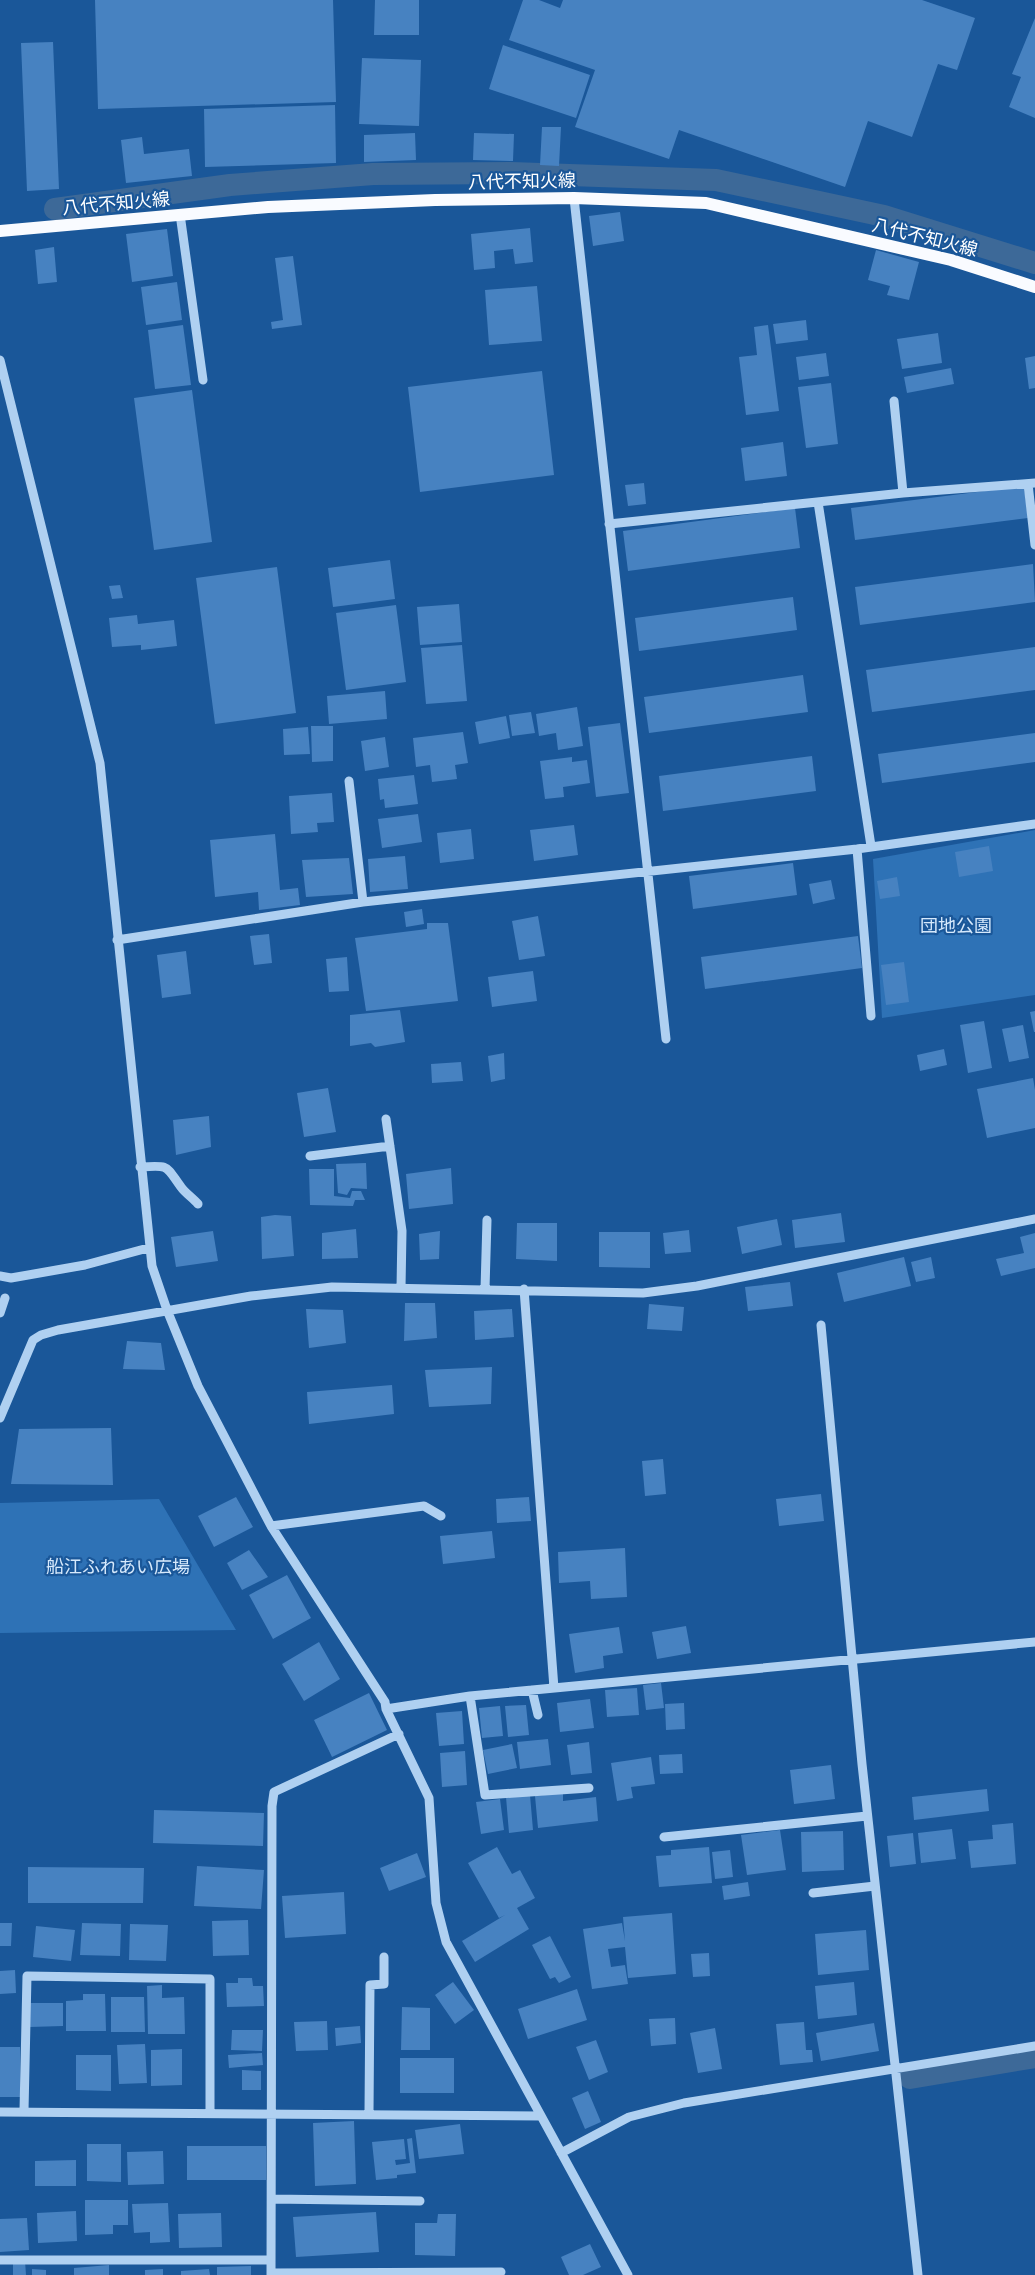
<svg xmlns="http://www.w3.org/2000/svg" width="1035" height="2275" viewBox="0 0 1035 2275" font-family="Poppins,'Noto Sans JP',sans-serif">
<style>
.green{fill:#2e72b6}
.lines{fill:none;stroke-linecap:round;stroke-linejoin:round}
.canal{stroke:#3d6998;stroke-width:22}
.building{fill:#4782c1}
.minor{stroke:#afd0f1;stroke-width:9}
.major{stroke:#f9fbff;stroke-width:12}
.labels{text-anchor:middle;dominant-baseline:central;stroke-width:4.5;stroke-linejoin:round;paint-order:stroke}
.street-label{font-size:18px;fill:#fff;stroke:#1a5799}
.park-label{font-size:18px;fill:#d6e9fc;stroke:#1a5799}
</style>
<rect width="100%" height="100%" fill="#1a5799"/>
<path class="green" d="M1035 830V995L882 1018 873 859Z
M159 1499 236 1630 0 1633V1503Z"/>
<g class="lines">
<path class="canal" d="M55 209 230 185 373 174 511 173 716 180 884 216 1035 263
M910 2078 1035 2057"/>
</g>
<path class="building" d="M95 0H333L336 102 98 109Z
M375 0H419V35H374Z
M523 0H539L560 8 563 0H922L975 18 957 70 938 64 912 137 868 121 845 187 679 130 669 159 575 127 595 70 509 40Z
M1035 18V118L1009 107 1021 77 1012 74Z
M53 42 59 189 27 191 21 43Z
M503 45 590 75 576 118 489 89Z
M362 58 421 60 419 126 359 124Z
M335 105 336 163 205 167 204 109Z
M542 127H561L559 166 540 165Z
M415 133 416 160 364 162V135Z
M474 133 514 134 513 161 473 160Z
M142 137 144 154 189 149 192 176 126 183 121 140Z
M620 212 624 241 593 246 589 216Z
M530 228 533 262 515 264 513 249 494 251 495 268 474 270 471 234Z
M167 229 173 276 132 282 126 234Z
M54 247 57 282 38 284 35 250Z
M876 250 919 262 909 300 887 295 890 286 868 280Z
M293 256 302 325 272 329 271 322 283 320 275 258Z
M177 282 182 320 146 325 141 287Z
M537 286 542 341 489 345 485 290Z
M806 320 808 340 776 344 773 324Z
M183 325 191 385 155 389 148 330Z
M768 325 779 411 746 415 739 357 757 355 754 327Z
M938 333 942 363 902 369 897 339Z
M826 353 829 376 799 380 796 357Z
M1035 356V388L1029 389 1025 358Z
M951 368 954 384 907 393 904 377Z
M542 371 554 475 420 492 408 387Z
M831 383 838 444 806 448 798 387Z
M192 390 212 542 154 550 134 398Z
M783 442 787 476 745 481 741 448Z
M644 483 646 504 628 506 625 485Z
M1024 486 1028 518 855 540 851 508Z
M795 508 800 548 628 571 623 531Z
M390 560 395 599 333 607 328 568Z
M1033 564 1035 602 860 625 855 587Z
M277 567 296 713 215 724 196 578Z
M120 585 123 598 112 599 109 586Z
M793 597 797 630 639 651 635 618Z
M459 604 462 642 420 645 417 607Z
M396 605 406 682 346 690 336 613Z
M137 615 138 624 174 620 177 646 141 650V645L112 647 109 618Z
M462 645 467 701 426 704 421 648Z
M1035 647V690L872 712 866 670Z
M803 675 808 712 649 733 644 697Z
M385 691 387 719 329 724 327 696Z
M577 707 583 746 558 750 556 733 539 736 536 714Z
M531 712 535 733 512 736 509 715Z
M506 716 510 738 479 744 475 722Z
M620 723 629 793 596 797 588 727Z
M311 726H333V761L312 762Z
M308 727 310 754 284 755 283 729Z
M463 732 468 763 455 765 457 779 432 782 430 765 416 767 413 738Z
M1035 733V762L882 783 878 754Z
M385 737 389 767 365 771 361 741Z
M812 756 816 791 663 811 659 776Z
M572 757V762L587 760 590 783 563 787 564 797 545 799 540 761Z
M414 775 418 804 385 808 384 799 380 800 378 779Z
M332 793 334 822 317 823 318 832 291 834 289 796Z
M418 814 422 842 382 848 378 819Z
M574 825 578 855 534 861 530 830Z
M471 829 474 859 440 863 437 833Z
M275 834 280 890 298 888 300 905 259 910 258 892 215 897 210 840Z
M989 846 993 871 959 877 955 852Z
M405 856 408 889 370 892 368 859Z
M349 858 353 894 306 897 302 860Z
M793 863 797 895 693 909 689 876Z
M897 877 900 896 880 899 877 881Z
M831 880 835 899 813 904 809 884Z
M422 909 424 924 406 927 404 912Z
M538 916 545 956 519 960 512 921Z
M427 923H448L458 1001 366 1011 355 938 427 929Z
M269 934 272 963 254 965 250 936Z
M858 936 862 968 705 989 701 957Z
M186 951 191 994 162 998 157 955Z
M347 957 349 991 329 992 326 959Z
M904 962 909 1002 886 1005 881 965Z
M533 971 537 1001 492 1007 488 977Z
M400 1010 405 1042 375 1047 371 1043 350 1046V1015Z
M1035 1011V1032H1034L1030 1012Z
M984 1021 992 1068 968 1073 960 1025Z
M1023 1025 1029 1058 1009 1062 1002 1029Z
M944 1049 947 1065 920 1071 917 1055Z
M504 1053 505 1079 491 1082 488 1056Z
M461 1062 463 1081 432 1083 431 1064Z
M1033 1078 1035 1090V1128L987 1138 977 1089Z
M328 1088 336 1132 304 1137 297 1093Z
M209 1116 211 1147 176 1155 173 1120Z
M366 1163 367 1189 351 1188 347 1195 338 1193 336 1164Z
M451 1168 453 1204 409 1209 406 1174Z
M309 1169H334V1196L350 1198 352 1191H361L365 1200H355L353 1206 310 1205Z
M841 1213 845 1242 795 1248 792 1220Z
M275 1215 291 1216 294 1256 262 1259 261 1217Z
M777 1219 782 1245 742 1254 737 1227Z
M517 1223H557V1261L516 1259Z
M356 1229 358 1258 322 1259V1233Z
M689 1230 691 1252 665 1254 663 1233Z
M213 1231 218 1261 176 1267 171 1237Z
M440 1231 439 1259 420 1260 419 1234Z
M599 1232H650V1268L599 1267Z
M1035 1233V1268L1001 1276 996 1259 1024 1253 1020 1237Z
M904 1257 911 1286 844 1302 837 1273Z
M931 1257 935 1278 916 1282 911 1262Z
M790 1282 793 1306 748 1311 745 1287Z
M405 1303H435L437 1338 404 1341Z
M649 1304 684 1307 682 1331 647 1329Z
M306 1309 343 1310 346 1343 309 1348Z
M512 1309 514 1337 475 1340 474 1311Z
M127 1341 161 1343 165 1370 123 1369Z
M492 1367 491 1404 429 1407 425 1370Z
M392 1385 394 1414 309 1424 307 1392Z
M111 1428 113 1485 11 1484 19 1429Z
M663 1459 666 1494 645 1496 642 1461Z
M821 1494 824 1521 779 1526 776 1499Z
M236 1497 253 1527 214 1547 198 1516Z
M529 1497 531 1521 497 1523 496 1499Z
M492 1531 495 1558 443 1564 440 1536Z
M625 1548 627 1597 591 1599 590 1581 559 1583 558 1552Z
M249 1550 268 1577 242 1590 227 1563Z
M287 1575 311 1618 273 1639 249 1595Z
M686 1626 691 1653 657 1659 652 1632Z
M619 1627 623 1653 603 1656 604 1668 575 1673 569 1634Z
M319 1642 340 1679 304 1701 282 1664Z
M661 1683 664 1708 646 1710 643 1685Z
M637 1688 639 1715 607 1717 605 1690Z
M369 1693 387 1730 332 1757 314 1720Z
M590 1699 594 1728 560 1732 557 1703Z
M684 1703 685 1729 666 1730 665 1704Z
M526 1705 529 1735 508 1737 505 1706Z
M500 1706 503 1736 482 1738 479 1708Z
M462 1711 464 1744 439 1746 436 1713Z
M548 1739 551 1765 520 1769 517 1742Z
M589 1742 592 1773 571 1775 567 1745Z
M512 1744 517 1768 488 1774 483 1750Z
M465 1751 467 1785 442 1787 440 1753Z
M682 1754 683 1773 660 1774 659 1755Z
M651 1757 655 1784 631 1787 633 1798 617 1801 611 1763Z
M831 1765 835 1799 794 1804 790 1770Z
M987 1789 989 1811 914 1820 912 1797Z
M563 1793V1801L596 1797 598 1821 538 1828 535 1796Z
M530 1795 533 1830 509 1833 506 1797Z
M500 1799 504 1830 481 1834 476 1802Z
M154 1810 264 1813 263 1846 153 1843Z
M1013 1823 1016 1864 971 1868 968 1841 993 1839 992 1825Z
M952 1829 956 1859 921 1863 918 1833Z
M780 1830 786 1870 747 1875 741 1835Z
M843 1831 844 1870 802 1872 801 1832Z
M913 1833 916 1864 890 1867 887 1836Z
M497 1847 512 1874 520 1870 535 1898 517 1908 529 1929 475 1962 462 1941 505 1915 499 1918 468 1863Z
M709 1847 712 1883 659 1887 656 1856 671 1855V1850Z
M730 1850 733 1877 715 1879 712 1852Z
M417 1853 426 1877 389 1891 380 1868Z
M197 1866 264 1870 261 1909 194 1906Z
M28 1867 144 1868 143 1903H28Z
M748 1882 750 1896 724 1900 722 1886Z
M344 1892 346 1934 285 1938 282 1896Z
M672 1913 676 1974 628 1978 625 1947 608 1949 611 1967 625 1965 628 1984 592 1989 583 1929 622 1923 625 1941 623 1917Z
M248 1920 249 1955 213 1956 212 1921Z
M0 1923H12L11 1946H0Z
M82 1923 121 1924 120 1956 80 1955Z
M130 1924 168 1925 166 1961 129 1960Z
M36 1926 75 1930 71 1961 33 1957Z
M866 1930 869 1970 818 1975 815 1934Z
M550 1936 571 1977 559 1983 555 1977 550 1979 532 1945Z
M709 1953 710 1976 693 1977 691 1954Z
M15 1970 16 1993 0 1994V1971Z
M238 1978H252L253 1986H263L264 2006 227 2007 226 1983H238Z
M453 1982 474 2010 455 2024 435 1995Z
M854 1982 857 2015 818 2019 815 1986Z
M162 1985V1998L184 1997 185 2034H148L147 1986Z
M577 1989 587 2020 528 2039 518 2009Z
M83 1994H105L106 2031H66V2001L83 2000Z
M111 1997H144L145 2032H111Z
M30 2003H63V2026L30 2027Z
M402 2007 430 2008V2050H401Z
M675 2018 676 2044 651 2046 649 2019Z
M327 2021 328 2050 296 2051 294 2022Z
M804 2022 806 2050H812L813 2062 780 2065 776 2024Z
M874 2023 879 2051 821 2061 816 2033Z
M360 2026 361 2043 336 2046 335 2028Z
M715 2028 722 2069 698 2073 690 2033Z
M232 2030H263L262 2051 231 2050Z
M596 2040 608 2072 589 2080 576 2047Z
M145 2044 147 2083 119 2084 117 2045Z
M0 2047H20V2097H0Z
M182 2049V2085L151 2086V2050Z
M262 2053 263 2065 229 2068 228 2055Z
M76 2055H111V2091L76 2090Z
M400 2058H454V2093H400Z
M242 2070 261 2071V2090H242Z
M588 2091 601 2122 585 2129 572 2098Z
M354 2121 356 2184 315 2186 313 2123Z
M460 2124 464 2154 419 2159 415 2130Z
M412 2138 416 2173 397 2175V2178L376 2180 372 2142 404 2139 406 2159 395 2160 396 2165 410 2163 407 2139Z
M87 2144H121V2182L87 2181Z
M187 2146H266V2180H187Z
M163 2151 164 2184 128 2185 127 2152Z
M76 2160V2186H35V2161Z
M85 2200H128V2225H113V2234L85 2235Z
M168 2203 170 2242 150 2243V2232L134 2233 132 2204Z
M76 2211 77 2241 38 2243 37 2213Z
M376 2212 379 2252 296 2257 293 2217Z
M221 2213 222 2247 179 2248 178 2214Z
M438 2214H456L455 2256 415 2255V2223H437Z
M27 2218 29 2250 0 2252V2219Z
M590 2244 601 2267 583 2275H569L561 2257Z
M25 2261 26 2275H13V2262Z
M109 2265V2275H74V2268Z
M251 2266V2275H217V2267Z
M32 2269 46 2270V2275H32Z
M163 2269V2275H145V2270Z
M209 2269 210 2275H181V2271Z"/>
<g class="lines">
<path class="minor" d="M574 198 666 1039
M180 214 203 380
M0 360 100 763 152 1266 167 1310 198 1386 271 1526 385 1702 386 1709 429 1798 436 1903 446 1942 628 2275
M894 401 903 493
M1028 484 1035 545
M818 502 871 846
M609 524 903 493 1035 483
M349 781 363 902
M857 849 871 1016
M117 940 363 902 857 849 1035 824
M386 1119 402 1231 401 1288
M310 1156 390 1146
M140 1167C170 1165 165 1165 181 1187 185 1193 193 1198 198 1204
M0 1276 11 1278 85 1265 148 1248
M485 1289 487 1220
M524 1289 554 1688
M0 1313 5 1298
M821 1325 862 1764 918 2275
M0 1418 33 1340 41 1335 58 1330 251 1296 332 1287 643 1293 697 1286 1035 1219
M271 1526 424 1506 441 1516
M532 1690 538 1715
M470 1696 485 1795 589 1788
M386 1709 470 1696 1035 1642
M664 1837 867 1816
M813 1893 875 1886
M24 2111 27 1976 210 1979V2113
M0 2112 541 2116
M369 2113 370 1985 384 1984V1957
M561 2153 629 2117 684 2103 1035 2046
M272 2199 420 2201
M0 2260H271
M271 2273 501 2272
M271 2275 272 1806 274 1792 399 1734"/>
<path class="major" d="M0 231 268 207 435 200 574 198 706 203 951 260 1035 287"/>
</g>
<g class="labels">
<g class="street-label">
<text transform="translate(522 181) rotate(-1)">八代不知火線</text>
<text transform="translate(116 203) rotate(-5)">八代不知火線</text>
<text transform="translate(925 237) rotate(14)">八代不知火線</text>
</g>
<g class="park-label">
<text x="956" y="925">団地公園</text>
<text x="118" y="1566">船江ふれあい広場</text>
</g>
</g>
</svg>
